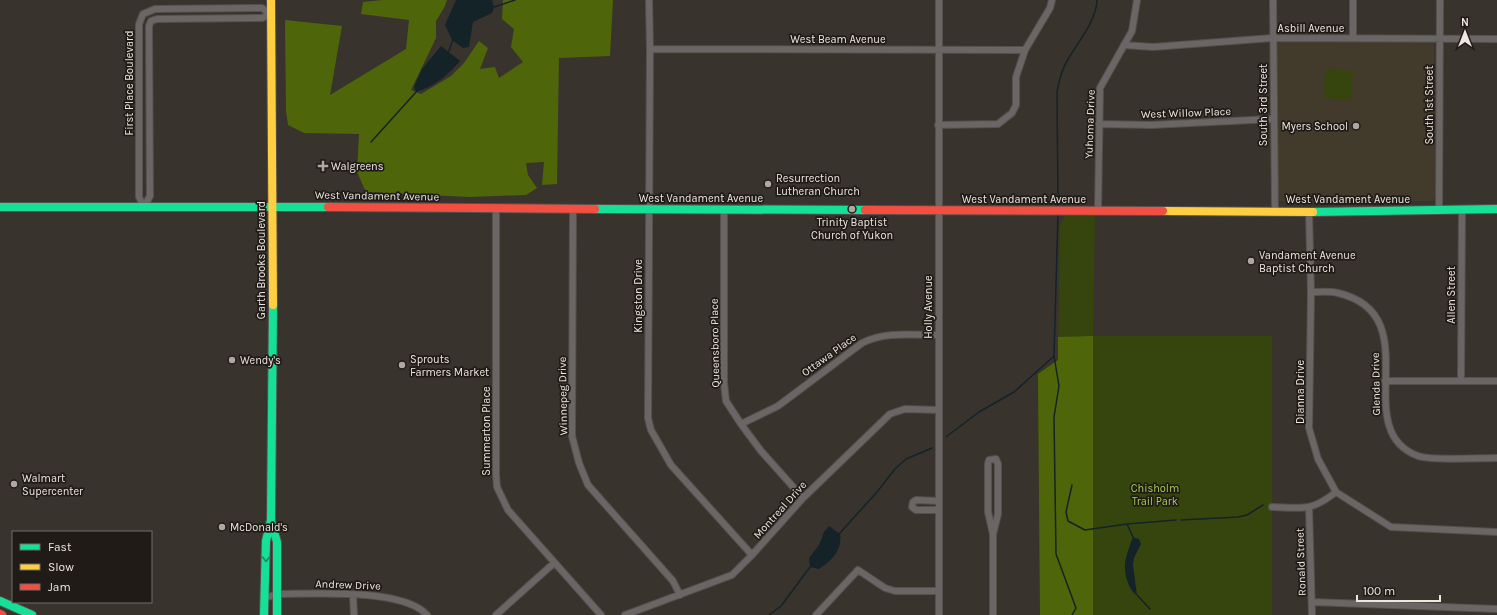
<svg xmlns="http://www.w3.org/2000/svg" width="1497" height="615" viewBox="0 0 1497 615" font-family="Karla,sans-serif">
<style>
.education{fill:#423b2b}
.green{fill:#36450e}
.forest{fill:#4e6609}
.water{fill:#142327}
.lines{fill:none;stroke-linecap:round;stroke-linejoin:round}
.stream{stroke:#142327;stroke-width:1.5}
.street-casing{stroke:#55504b;stroke-width:8}
.fast-casing{stroke:#55504b;stroke-width:10}
.slow-casing{stroke:#55504b;stroke-width:10}
.jam-casing{stroke:#55504b;stroke-width:10}
.street{stroke:#6a6665;stroke-width:6}
.fast{stroke:#16e098;stroke-width:8}
.slow{stroke:#ffcf43;stroke-width:8}
.jam{stroke:#f24e42;stroke-width:8}
.oneway{stroke:#1a875e}
.poi-dot{fill:#afa8a2;stroke:#201b17;stroke-width:1.5}
.labels{text-anchor:middle;dominant-baseline:central;stroke-width:3.5;stroke-linejoin:round;paint-order:stroke}
.street-label{font-size:11px;fill:#eee7e1;stroke:#201b17}
.poi-label{font-size:11px;fill:#eee7e1;stroke:#201b17;text-anchor:start}
.park-label{font-size:11px;fill:#a6cf57;stroke:#201b17}
</style>
<rect width="100%" height="100%" fill="#39332e"/>
<path class="education" d="M1281 41 1434 43 1435 196 1433 201H1279L1278 199 1276 47Z"/>
<path class="green" d="M1325 69 1353 71 1351 100 1324 98Z
M1095 215 1093 336H1272V615H1040L1038 374 1058 360 1060 225 1065 216Z"/>
<path class="forest" d="M383 0H447L444 8 436 21V38L411 90 421 94 451 76 464 63 479 41 488 48 480 69 495 67 499 78 523 62 511 47 514 29 502 19 503 0H613L610 56 559 58 557 184 542 185 544 162 526 163 528 175 537 188 526 195 470 197 366 192 357 172 359 134 304 133 288 125 286 111 285 20 342 26 330 95 406 49 409 20 361 14 363 2Z
M1093 336V615H1040L1038 374 1058 360V337Z"/>
<path class="water" d="M456 0H492L494 7 492 13 473 22 469 47 463 48 452 40 445 25Z
M441 46 460 61C448 75 434 87 416 92L414 87 422 69Z
M829 526 840 534C843 550 831 561 819 569L810 567 809 558 819 545 824 532Z
M1133 537 1139 539 1141 544 1134 558 1133 565 1137 595C1129 592 1124 573 1125 564 1125 558 1131 542 1133 537Z"/>
<g class="lines">
<path class="stream" d="M494 7 515 0
M448 53 453 40
M371 142 417 91
M1058 208 1057 92C1059 80 1062 69 1068 59 1078 43 1097 19 1097 0
M1058 214 1054 356 1059 386 1054 417 1056 554 1076 608 1072 615
M946 437 979 412 1014 392 1053 357
M1072 485 1066 512 1068 521 1085 530 1127 524 1176 520
M1181 520 1238 517 1247 515 1263 505
M1127 524 1133 537
M839 534 877 492 895 469 906 459 932 448
M1137 595 1150 609
M769 615 781 606 810 567"/>
<g class="street-casing">
<path id="street" d="M649 0 650 49 648 418 651 430 671 465 752 555
M1273 0 1275 210
M262 8 271 14 262 18 157 19 151 21 149 26 150 196 144 207 139 197V24L143 14 155 9Z
M1353 38V0
M1124 45 1153 47 1273 38 1497 39
M650 49 1025 50
M1099 124 1151 125 1273 119
M938 125 998 124 1012 113 1016 105V77L1025 50 1050 8 1052 0
M496 209V474L497 487 508 510 601 615
M573 209 572 436 579 463 588 485 673 581 680 595
M724 210V383L726 401 741 424 761 451 803 498
M1098 210 1100 88 1132 31 1137 0
M1439 210 1440 0
M1309 212 1311 292 1309 428 1318 459 1336 492 1391 527 1497 532
M1311 292C1319 292 1330 291 1338 293 1431 315 1346 429 1418 456 1432 461 1480 458 1497 458
M1385 381H1497
M1461 381 1462 210
M741 424 778 406 862 343C885 331 913 335 938 335
M939 501 916 500 913 502 912 507 916 510H939
M1272 507C1302 508 1311 512 1336 492
M1309 508 1312 615
M993 534 998 514V464L996 459 989 460 988 464V512L993 534V615
M353 595 354 615
M265 598 277 594C313 594 403 588 427 615
M1312 602 1497 609
M496 615 554 563
M625 615 732 575 752 555 803 498 890 414 905 409 939 410
M816 615 858 570 885 588 895 591H939
M939 615V0"/>
</g>
<g class="fast-casing">
<path id="fast" d="M0 207H328
M595 209 865 210
M1313 212 1497 209
M271 521 277 542V615
M0 601 32 615
M264 615 266 541 271 520 273 305"/>
</g>
<g class="slow-casing">
<path id="slow" d="M271 0 273 305
M1163 211 1313 212"/>
</g>
<g class="jam-casing">
<path id="jam" d="M328 207 595 209
M865 210 1163 211
M0 614 2 615"/>
</g>
<use href="#street" class="street"/>
<use href="#fast" class="fast"/>
<use href="#slow" class="slow"/>
<use href="#jam" class="jam"/>
</g>
<defs><path id="oneway-chevron" d="M-2-3.5L2.5 0L-2 3.5" fill="none" stroke-width="1.6" stroke-linecap="round" stroke-linejoin="round"/></defs>
<use class="oneway" href="#oneway-chevron" transform="translate(266 559) rotate(90)"/>
<g class="poi-dot">
<circle cx="1356" cy="126" r="4"/>
<path d="M321 160h4v4h4v4h-4v4h-4v-4h-4v-4h4z"/>
<circle cx="768" cy="184" r="4"/>
<circle cx="852" cy="209" r="4"/>
<circle cx="1251" cy="261" r="4"/>
<circle cx="232" cy="360" r="4"/>
<circle cx="402" cy="365" r="4"/>
<circle cx="14" cy="484" r="4"/>
<circle cx="222" cy="527" r="4"/>
</g>
<g class="labels">
<g class="street-label">
<text x="1311" y="28">Asbill Avenue</text>
<text x="838" y="39">West Beam Avenue</text>
<text transform="translate(129 83) rotate(-90)">First Place Boulevard</text>
<text transform="translate(1263 105) rotate(-90)">South 3rd Street</text>
<text transform="translate(1429 105) rotate(-90)">South 1st Street</text>
<text transform="translate(1186 113) rotate(-2)">West Willow Place</text>
<text transform="translate(1090 124) rotate(-88)">Yuhoma Drive</text>
<text transform="translate(377 196) rotate(1)">West Vandament Avenue</text>
<text x="701" y="198">West Vandament Avenue</text>
<text x="1024" y="199">West Vandament Avenue</text>
<text x="1348" y="199">West Vandament Avenue</text>
<text transform="translate(261 260) rotate(-90)">Garth Brooks Boulevard</text>
<text transform="translate(1451 295) rotate(-90)">Allen Street</text>
<text transform="translate(638 296) rotate(-90)">Kingston Drive</text>
<text transform="translate(928 307) rotate(-90)">Holly Avenue</text>
<text transform="translate(715 343) rotate(-91)">Queensboro Place</text>
<text transform="translate(829 355) rotate(-36)">Ottawa Place</text>
<text transform="translate(1376 384) rotate(-91)">Glenda Drive</text>
<text transform="translate(1300 392) rotate(-90)">Dianna Drive</text>
<text transform="translate(563 396) rotate(-91)">Winnepeg Drive</text>
<text transform="translate(486 431) rotate(-90)">Summerton Place</text>
<text transform="translate(780 510) rotate(-48)">Montreal Drive</text>
<text transform="translate(1301 562) rotate(-92)">Ronald Street</text>
<text transform="translate(348 585) rotate(2)">Andrew Drive</text>
</g>
<g class="poi-label">
<text x="1348" y="126" text-anchor="end">Myers School</text>
<text x="331" y="166">Walgreens</text>
<text x="776" y="178">Resurrection<tspan x="776" dy="13">Lutheran Church</tspan></text>
<text x="852" y="222" text-anchor="middle">Trinity Baptist<tspan x="852" dy="13">Church of Yukon</tspan></text>
<text x="1259" y="255">Vandament Avenue<tspan x="1259" dy="13">Baptist Church</tspan></text>
<text x="410" y="359">Sprouts<tspan x="410" dy="13">Farmers Market</tspan></text>
<text x="240" y="360">Wendy's</text>
<text x="22" y="478">Walmart<tspan x="22" dy="13">Supercenter</tspan></text>
<text x="230" y="527">McDonald's</text>
</g>
<g class="park-label">
<text x="1155" y="488">Chisholm<tspan x="1155" dy="13">Trail Park</tspan></text>
</g>
</g>
<rect x="12" y="531" width="140" height="72" fill="#201b17" stroke="#726d68"/>
<rect x="20" y="544" width="20" height="6" fill="#16e098" stroke="#726d68"/>
<text x="48" y="551" font-size="12" fill="#eee7e1">Fast</text>
<rect x="20" y="564" width="20" height="6" fill="#ffcf43" stroke="#726d68"/>
<text x="48" y="571" font-size="12" fill="#eee7e1">Slow</text>
<rect x="20" y="584" width="20" height="6" fill="#f24e42" stroke="#726d68"/>
<text x="48" y="591" font-size="12" fill="#eee7e1">Jam</text>
<g transform="translate(1465 32)" stroke="#201b17" stroke-width="3" paint-order="stroke">
<path d="M0-3L7 15L0 10L-7 15Z" fill="#eee7e1"/>
<text y="-6" font-size="11" font-weight="bold" text-anchor="middle" fill="#eee7e1">N</text>
</g>
<path d="M1357 595v6h83v-6" fill="none" stroke="#eee7e1" stroke-width="2"/>
<text x="1363" y="595" font-size="12" fill="#eee7e1" stroke="#201b17" stroke-width="3" paint-order="stroke">100 m</text>
</svg>
